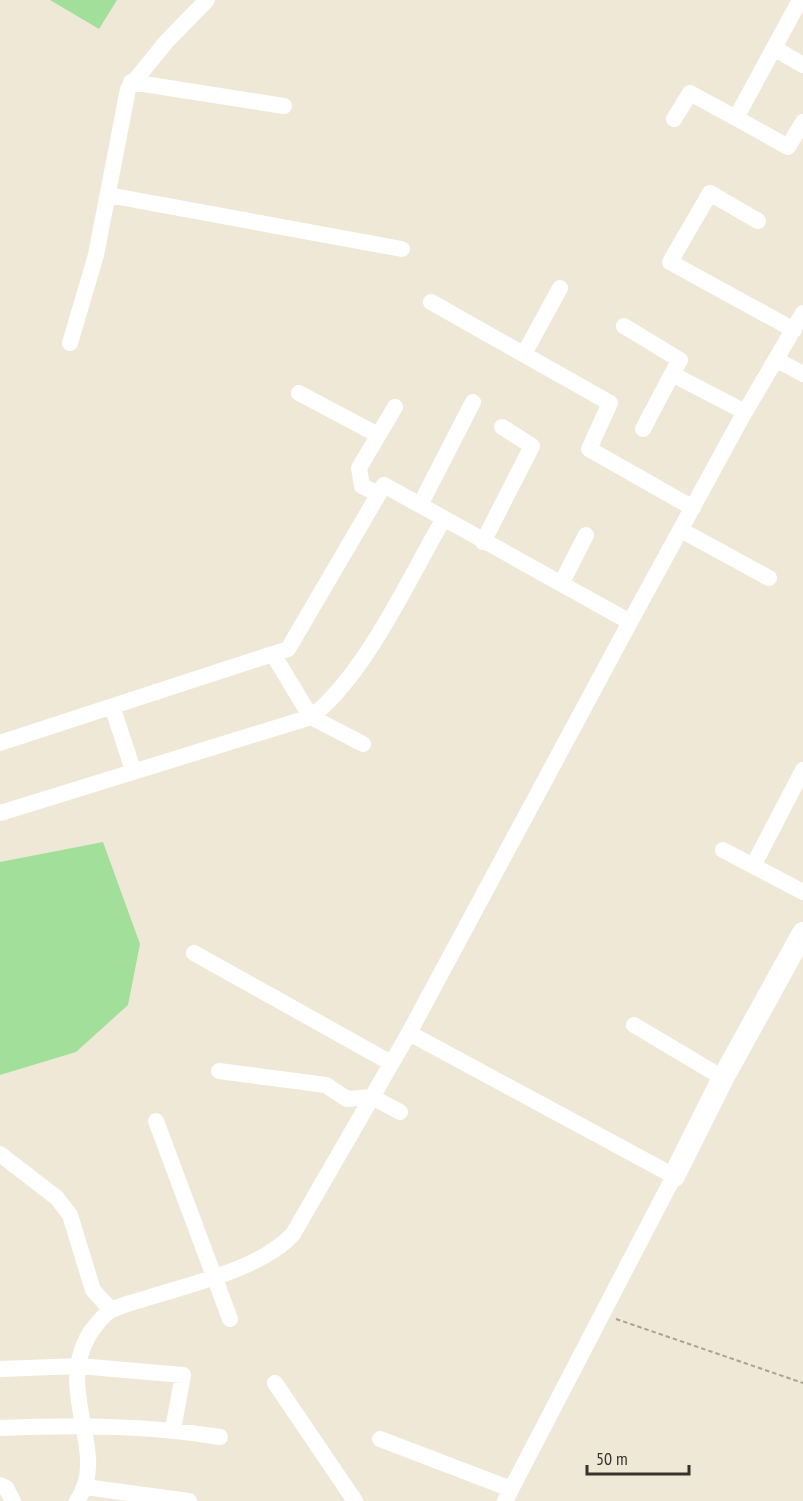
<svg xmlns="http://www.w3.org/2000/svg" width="803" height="1501" viewBox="0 0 803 1501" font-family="'PT Sans Narrow',sans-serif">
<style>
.green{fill:#a1df9b}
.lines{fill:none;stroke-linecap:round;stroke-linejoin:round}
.path{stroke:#a8a295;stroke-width:2;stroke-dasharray:4.5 3;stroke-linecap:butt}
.street{stroke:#fff;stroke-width:16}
.secondary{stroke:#fff;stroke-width:22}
</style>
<rect width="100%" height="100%" fill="#f0e8d7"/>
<path class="green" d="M50 0H117L99 29Z
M103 842 140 944 128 1005 76 1052 0 1075V862Z"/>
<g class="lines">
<path class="path" d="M616 1319 803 1383"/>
<path class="street" d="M800 0 736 118 788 147 803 122
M774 48 803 65
M131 82 284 106
M674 119 690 93 736 118
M108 195 402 249
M758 221 710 193 670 262 794 330
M431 302 610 403 589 449 693 508
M624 326 680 360 672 374
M70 343 96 255 128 89 166 42 207 0
M524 354 560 288
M777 360 803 374
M299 393 378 435
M643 429 672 374 745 412
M379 494 362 486 359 468 395 407
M420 505 473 402
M681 530 769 578
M483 542 532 446 502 427
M562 582 586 535
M274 656 311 717 363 744
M112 706 133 770
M0 743 288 649 384 485 630 622
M0 813 311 717C366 674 408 580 443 520
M723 850 803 892
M753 866 803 770
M194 953 391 1063
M634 1025 723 1078
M409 1033 674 1176 505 1501
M219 1071 326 1085 347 1099 372 1097 400 1112
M156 1121 230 1319
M0 1154 57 1198 70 1215 93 1290 111 1310
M0 1369 79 1366 183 1375 173 1429
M275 1383 355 1501
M0 1428C74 1425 146 1425 220 1437
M380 1439 511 1489
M0 1485 6 1488 13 1501
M85 1487 189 1501
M77 1501C111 1452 53 1393 90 1333 95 1326 105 1313 112 1310 123 1304 136 1302 147 1298 191 1284 261 1269 293 1234L409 1033 630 622 742 417 803 313"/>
<path class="secondary" d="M674 1176 723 1078 803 933"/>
</g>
<path d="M587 1465v9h102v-9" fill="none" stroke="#36332d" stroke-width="3"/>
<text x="596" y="1465" font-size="18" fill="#36332d" stroke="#f0e8d7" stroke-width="4.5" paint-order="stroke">50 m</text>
</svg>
